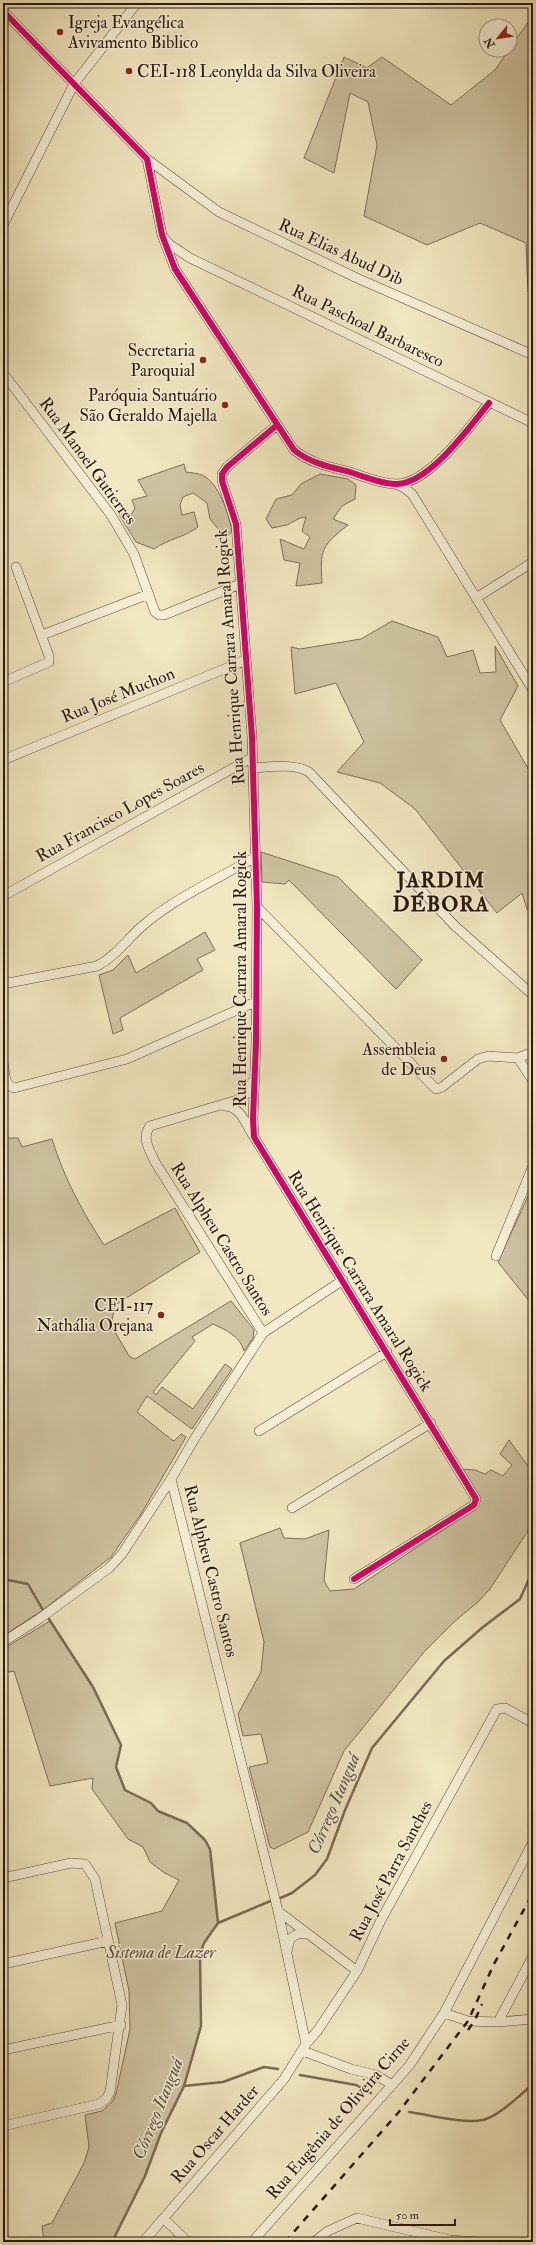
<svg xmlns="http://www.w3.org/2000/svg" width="536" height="2245" viewBox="0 0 536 2245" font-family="'IM FELL Double Pica',serif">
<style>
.green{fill:#cfc4a2;stroke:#7c6e58}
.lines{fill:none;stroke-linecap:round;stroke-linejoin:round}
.stream{stroke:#786a54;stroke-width:2.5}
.street-casing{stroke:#5b4c3a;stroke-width:10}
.street{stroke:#f6efd6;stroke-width:9}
.rail{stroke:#29180e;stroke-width:2.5;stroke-dasharray:7 7;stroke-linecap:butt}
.cycleway-casing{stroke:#f6efd6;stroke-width:8}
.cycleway{stroke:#d6006c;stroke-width:6}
.poi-dot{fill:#8f2418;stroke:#f6efd6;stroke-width:1.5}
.labels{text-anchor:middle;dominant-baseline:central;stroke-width:3;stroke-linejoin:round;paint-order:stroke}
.poi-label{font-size:17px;fill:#29180e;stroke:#f6efd6;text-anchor:end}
.street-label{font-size:17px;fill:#29180e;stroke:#f6efd6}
.park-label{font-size:17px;font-style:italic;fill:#5b4c3a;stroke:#f6efd6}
.water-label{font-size:18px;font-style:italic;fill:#5e4f3d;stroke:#f6efd6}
.district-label{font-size:21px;font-weight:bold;letter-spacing:1px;fill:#29180e;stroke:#f6efd6}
</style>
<rect width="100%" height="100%" fill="#f1e7c0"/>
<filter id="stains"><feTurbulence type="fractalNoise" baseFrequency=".005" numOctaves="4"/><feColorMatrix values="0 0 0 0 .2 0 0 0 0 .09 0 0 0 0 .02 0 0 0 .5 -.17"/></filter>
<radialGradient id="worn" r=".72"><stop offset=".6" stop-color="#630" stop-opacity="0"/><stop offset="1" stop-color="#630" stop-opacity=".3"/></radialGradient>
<path class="green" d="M533 15V295L528 292 526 243 480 223 427 245 364 216 377 145 368 102 350 93 334 173 304 158 344 57 367 68 382 57 451 105 495 70Z
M184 464 186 472C191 473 197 473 202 475 220 484 228 513 232 531L226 538 210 519 207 503 193 493 183 497 180 505 182 515 194 512 198 527C185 537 168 539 154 549L136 542 118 513 131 515 135 508 132 500 147 496 138 480Z
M320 474 348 479 356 485 355 499 342 506 333 519 348 525C321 546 320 550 322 583L296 586 300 563 284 560 280 539 304 549 310 537 302 531 306 517 300 518 287 525 272 528 266 519 276 499 292 495 301 484Z
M392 621 438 637 447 657 473 650 480 673 496 672 495 646 518 686 500 720 533 777V918L527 909 522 893 497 913 415 809 380 783 337 772 364 742 336 683 295 694 291 647 300 649 361 639Z
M261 852 338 877 422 960 396 989 289 880 285 884 262 882Z
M205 932 215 950 197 959 203 970 120 1018 123 1030 113 1034 99 975 113 970 128 955 136 973Z
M3 1138H18L22 1147 52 1139C64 1178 82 1211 104 1245L175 1208 200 1252 115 1305 111 1325 129 1356 135 1359 231 1301 254 1330 253 1338 244 1351C240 1336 226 1330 213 1324L192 1337 195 1341 153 1392 156 1395 162 1387 193 1409 225 1364 232 1369 192 1429 147 1396 137 1412 172 1440 174 1441 181 1434 186 1437 141 1514 111 1557 43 1610 3 1636Z
M533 1185V1306L498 1262Z
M509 1440 533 1473V1523L490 1589 478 1602 455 1621 424 1652 344 1751 308 1832 274 1849 270 1847 249 1767 268 1763 261 1734 243 1736 238 1714 261 1672 264 1642 240 1543 280 1528 284 1538 305 1539 329 1530 324 1581 330 1591 354 1589 478 1507 479 1496 462 1469 475 1470 485 1474 491 1470 503 1476 512 1465 500 1454Z
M50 1621 93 1687 121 1745 116 1767 125 1790 151 1803 158 1811 187 1823 205 1840 210 1850 218 1923 204 1943 200 1954 201 2026 184 2086 161 2133 145 2176 112 2242H44L42 2226 52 2223 84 2163 89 2147 85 2115 102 2111 112 2102 116 2094 130 2029 129 1991 115 1923 162 1911 179 1880 163 1872 150 1862 143 1847 128 1839 92 1789 93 1778 50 1786 14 1671 3 1673V1649Z"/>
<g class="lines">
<path class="stream" d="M3 1579 28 1584 44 1612
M47 1616 93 1687 121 1745 116 1767 125 1790 151 1803 158 1811 187 1823 205 1840 210 1849 218 1923
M278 1899 292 1893 315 1875 327 1859 345 1810 372 1748 444 1661 483 1627 520 1599 533 1570
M300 2075 356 2085 371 2093
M184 2086 223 2082 264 2067 278 2069
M409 2112C430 2115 463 2124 483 2120 499 2116 520 2095 533 2084
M112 2242 145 2176 161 2133 184 2086 201 2026 200 1954 204 1943 218 1923 273 1900"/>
<g class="street-casing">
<path id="street" d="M3 11 147 159 162 235 175 269 294 450C310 463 330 467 350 472 365 477 381 484 397 484 430 483 470 426 489 403
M147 159 219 212 359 279 533 355
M3 225 74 84 137 3
M164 238 169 244 190 258 533 423
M3 373 111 515 134 554 155 612 159 615H164L240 584
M277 425 227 467 222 474V481L236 524 252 737 257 907 256 1043 253 1119 254 1137 476 1499 474 1505 354 1579
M395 484 403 487 412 494 533 690
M476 598 533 562
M42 635 149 594
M3 682 49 662V656L16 567
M3 760 246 660
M253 768C271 767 294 763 309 772L455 926 533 995
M3 896 253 757
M257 907 436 1089 442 1087 478 1059 488 1056 518 1058 533 1052
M3 984 97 966C118 955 129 936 147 922 179 896 219 878 254 858
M518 1058 533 1081
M3 1063C5 1072 4 1085 14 1088L127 1059 255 1002
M252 1082 248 1092 237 1100 150 1126C141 1138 150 1151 155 1162L263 1333
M224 1106C240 1106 245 1122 252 1134
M496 1256 533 1166
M259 1431 387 1352
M171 1479 278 1911 306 2044
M292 1508 431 1423
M3 1642 39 1619 109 1568 122 1554 171 1479 195 1438 263 1333 343 1280
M3 1878 71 1863 85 1864 95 1879 122 2005 110 2092 106 2099 99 2104 3 2126
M278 1911 357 1971
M288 1949C288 1936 297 1932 308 1934
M3 1964 108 1941
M444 2013 468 2021 498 2022 533 2019
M498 2022 533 1956
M3 2050 121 2025
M303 2051 351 2069 376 2075 392 2085
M164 2219 188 2242
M143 2242 284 2079 306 2044 318 2030 357 1971 381 1920 497 1709 505 1708 533 1723
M252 2242 409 2066 444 2013 533 1842
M314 2242 328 2231 357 2218 450 2240 478 2242"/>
</g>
<use href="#street" class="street"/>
<path class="rail" d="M468 2030 475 2020 482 2004
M285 2242 398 2113 468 2021 494 1964 533 1893"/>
<g class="cycleway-casing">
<path id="cycleway" d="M3 11 147 159 162 235 175 269 294 450C310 463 330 467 350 472 365 477 381 484 397 484 430 483 470 426 489 403
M277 425 227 467 222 474V481L236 524 252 737 257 907 256 1043 253 1119 254 1137 476 1499 474 1505 354 1579"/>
</g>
<use href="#cycleway" class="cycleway"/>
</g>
<g class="poi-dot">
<circle cx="60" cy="32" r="4"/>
<circle cx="129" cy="71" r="4"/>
<circle cx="203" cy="360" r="4"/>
<circle cx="225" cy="405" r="4"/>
<circle cx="444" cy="1059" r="4"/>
<circle cx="161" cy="1315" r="4"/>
</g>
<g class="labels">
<g class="poi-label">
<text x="68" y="22" text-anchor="start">Igreja Evangélica<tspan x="68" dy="20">Avivamento Biblico</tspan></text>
<text x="137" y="71" text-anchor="start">CEI-118 Leonylda da Silva Oliveira</text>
<text x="195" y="350">Secretaria<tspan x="195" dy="20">Paroquial</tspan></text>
<text x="217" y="395">Paróquia Santuário<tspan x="217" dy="20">São Geraldo Majella</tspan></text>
<text x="436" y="1049">Assembleia<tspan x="436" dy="20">de Deus</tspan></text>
<text x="153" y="1305">CEI-117<tspan x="153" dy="20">Nathália Orejana</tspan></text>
</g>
<g class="street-label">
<text transform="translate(341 252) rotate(25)">Rua Elias Abud Dib</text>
<text transform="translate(368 326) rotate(26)">Rua Paschoal Barbaresco</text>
<text transform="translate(88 461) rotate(54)">Rua Manoel Gutierres</text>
<text transform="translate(230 657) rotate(-94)">Rua Henrique Carrara Amaral Rogick</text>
<text transform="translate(118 695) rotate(-22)">Rua José Muchon</text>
<text transform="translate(120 812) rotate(-29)">Rua Francisco Lopes Soares</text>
<text transform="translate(240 979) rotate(-90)">Rua Henrique Carrara Amaral Rogick</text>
<text transform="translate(222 1239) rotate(58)">Rua Alpheu Castro Santos</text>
<text transform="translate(360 1281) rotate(58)">Rua Henrique Carrara Amaral Rogick</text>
<text transform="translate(211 1571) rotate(76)">Rua Alpheu Castro Santos</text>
<text transform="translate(391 1871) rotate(-62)">Rua José Parra Sanches</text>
<text transform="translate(338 2118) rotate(-49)">Rua Eugênia de Oliveira Cirne</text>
<text transform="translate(215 2134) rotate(-49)">Rua Oscar Harder</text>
</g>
<g class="park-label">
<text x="161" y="1952">Sistema de Lazer</text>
</g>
<g class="water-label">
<text transform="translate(334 1804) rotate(-67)">Córrego Itanguá</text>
<text transform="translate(158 2109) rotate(-68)">Córrego Itanguá</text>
</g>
<g class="district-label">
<text x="441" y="880">JARDIM<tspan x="441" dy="24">DÉBORA</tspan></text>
</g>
</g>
<rect width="536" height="2245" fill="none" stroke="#f1e7c0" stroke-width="16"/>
<rect x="4" y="4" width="528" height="2237" fill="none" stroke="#29180e" stroke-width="2"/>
<rect x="8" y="8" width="520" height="2229" fill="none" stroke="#29180e"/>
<g transform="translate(498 38) rotate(240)"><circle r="19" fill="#f6efd6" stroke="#a49986"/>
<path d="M0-3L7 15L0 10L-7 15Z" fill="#8f2418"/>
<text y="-6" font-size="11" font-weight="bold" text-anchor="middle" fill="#29180e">N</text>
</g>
<path d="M390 2219v6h65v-6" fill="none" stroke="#29180e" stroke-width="2"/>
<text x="396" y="2219" font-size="12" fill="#29180e" stroke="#f6efd6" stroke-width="3" paint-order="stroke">50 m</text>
<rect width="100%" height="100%" filter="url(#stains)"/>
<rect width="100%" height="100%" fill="url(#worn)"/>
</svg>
